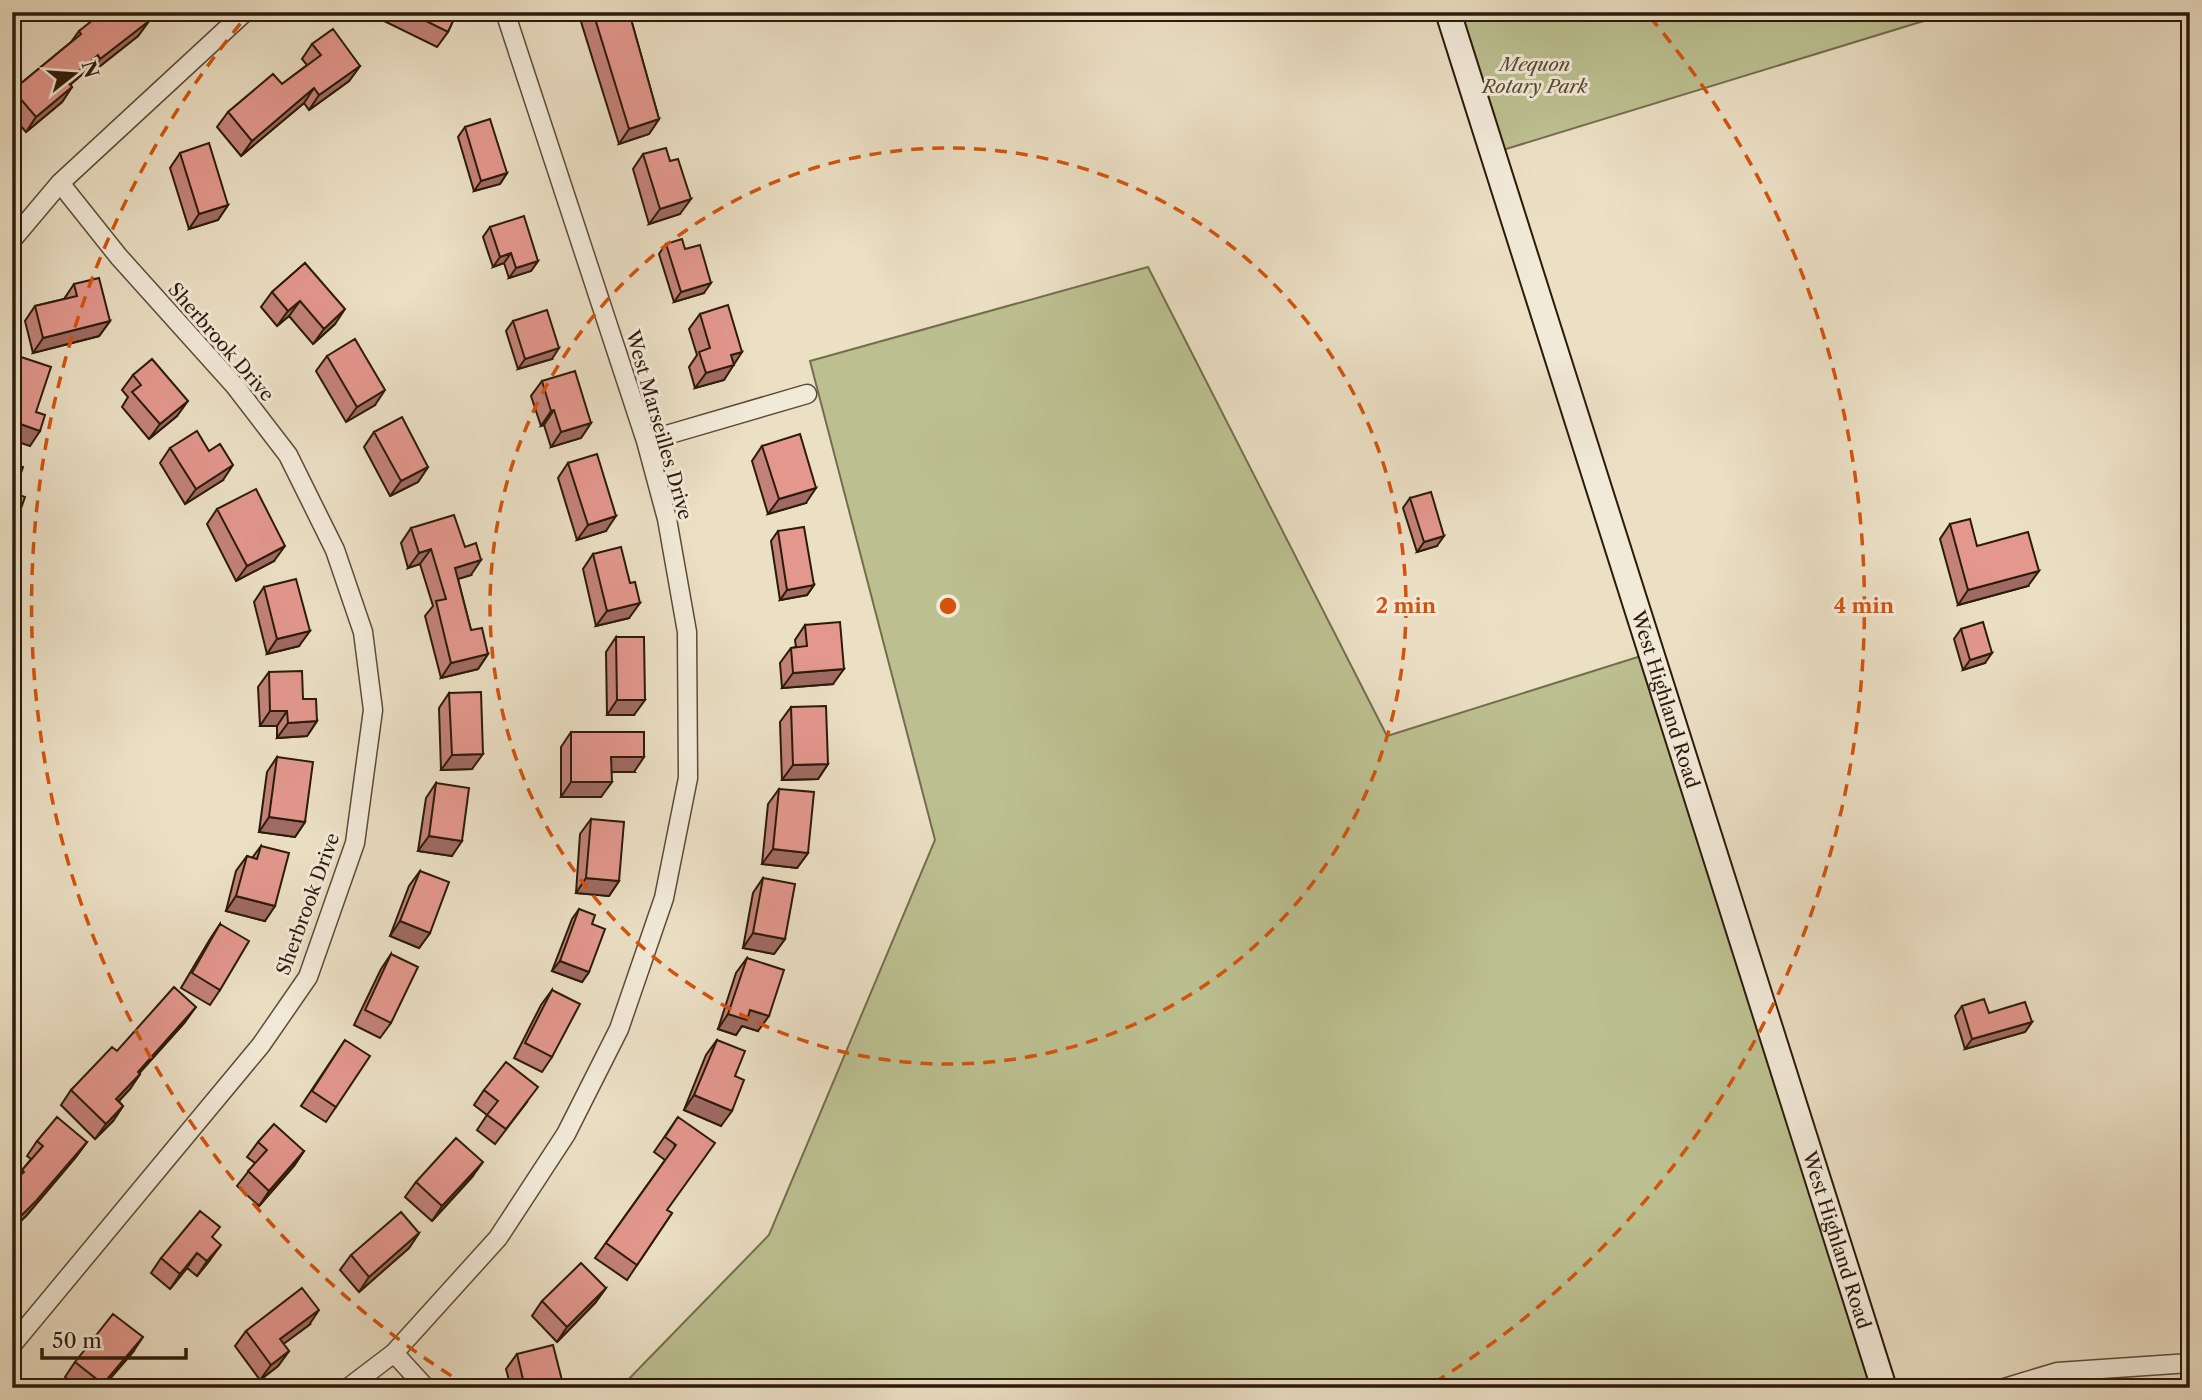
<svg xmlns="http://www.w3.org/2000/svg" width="2202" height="1400" viewBox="0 0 2202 1400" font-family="'Libre Caslon Text',serif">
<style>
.green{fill:#bcc091;stroke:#746d4e;stroke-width:2}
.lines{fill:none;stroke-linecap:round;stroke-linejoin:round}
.street-casing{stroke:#5c4b38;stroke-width:21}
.secondary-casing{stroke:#2c1a0a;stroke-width:28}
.street{stroke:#f2ead9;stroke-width:18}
.secondary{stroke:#f2ead9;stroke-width:24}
.wall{fill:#c38279;stroke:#2c1a0a;stroke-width:2}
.shaded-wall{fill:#9f6a63;stroke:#2c1a0a;stroke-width:2}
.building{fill:#e3978d;stroke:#2c1a0a;stroke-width:2}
.ring{fill:none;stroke:#d5530c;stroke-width:3.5;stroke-dasharray:12 9}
.labels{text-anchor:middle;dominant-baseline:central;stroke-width:6;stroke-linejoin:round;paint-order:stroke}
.park-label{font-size:19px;font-style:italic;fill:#574c32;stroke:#f2ead9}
.street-label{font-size:19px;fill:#2c1a0a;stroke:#f2ead9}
.centre{fill:#d5530c;stroke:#f2ead9;stroke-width:3.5}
.ring-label{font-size:21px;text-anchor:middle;font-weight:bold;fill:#d5530c;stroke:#f2ead9;stroke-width:6;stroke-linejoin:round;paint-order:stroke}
</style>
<rect width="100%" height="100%" fill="#ebdfc4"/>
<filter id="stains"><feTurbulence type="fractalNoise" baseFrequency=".00286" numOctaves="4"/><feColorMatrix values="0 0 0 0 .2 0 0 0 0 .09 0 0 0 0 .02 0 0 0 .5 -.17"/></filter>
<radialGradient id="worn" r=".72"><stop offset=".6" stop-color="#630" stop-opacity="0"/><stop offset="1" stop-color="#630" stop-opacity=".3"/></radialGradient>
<path class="green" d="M1448 12H1953L1493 153Z
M1148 267 1387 736 1641 656 1884 1388H620L769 1235 935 840 810 361Z"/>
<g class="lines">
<g class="street-casing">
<path id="street" d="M12 240 60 183 245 12
M646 441 807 394
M12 1345 261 1045 308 977 355 843 373 710 363 632 335 550 288 455 235 386 119 257 60 183
M394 1353 426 1388
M348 1388 394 1353 498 1238 566 1134 619 1029 664 898 688 778 687 632 667 519 646 441 505 12
M2004 1388 2057 1372 2190 1363"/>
</g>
<g class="secondary-casing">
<g id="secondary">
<path id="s1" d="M1448 12 1884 1388"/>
</g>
</g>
<use href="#street" class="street"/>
<use href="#secondary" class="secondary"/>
</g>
<path class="wall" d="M385 12H457L448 32 437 47 384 21 387 13Z
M578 12H629L659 119 649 134 619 144Z
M149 21 138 36 90 74 87 70 70 85 72 87 62 102 26 132 12 116V91L13 90 71 42 79 31Z
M312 44 360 66 349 81 309 110 304 103 241 156 217 127 228 112 282 84 307 65 302 59Z
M465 127 507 173 500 184 474 191 458 137Z
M180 153 228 205 218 220 189 229 170 168Z
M643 154 680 214 649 224 633 169Z
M490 227 538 261 531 271 509 278 504 263 493 267 483 237Z
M666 244 685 249 704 293 674 302 659 254Z
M305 263 335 324 313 344 289 316 277 326 261 307 272 292Z
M74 284 110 321 99 336 33 353 25 321 35 306 64 299Z
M700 314 734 363 724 380 695 388 689 367 697 355 689 329Z
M513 321 552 359 518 369 506 331Z
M327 356 375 405 346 422 316 371Z
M133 375 177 416 149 439 122 407 128 397 122 390Z
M542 381 591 423 581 438 551 447 544 425 541 426 531 396Z
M374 432 428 467 418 482 390 496 364 447Z
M762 446 806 503 768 514 752 461Z
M170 448 223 480 185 504 160 463Z
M568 463 606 531 577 540 558 478Z
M1410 498 1437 546 1417 552 1403 508Z
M217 509 274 561 236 581 207 524Z
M1950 524 1977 546 2028 586 1958 605 1940 539Z
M411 528 471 575 458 579 471 630 488 654 478 669 441 678 425 616 433 606 420 564 408 568 401 543Z
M778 531 814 585 807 595 780 600 771 541Z
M593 554 629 618 596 626 583 569Z
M264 587 299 646 267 654 254 602Z
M805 625 833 684 782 688 780 663 791 648 796 647 795 640Z
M1961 629 1985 663 1963 670 1954 639Z
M616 637 634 715H607L606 652Z
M269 672 303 699 317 721 307 736 277 738V726H260L258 687Z
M449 693 472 769 441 770 439 708Z
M791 707 828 764 818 779 782 780 780 722Z
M571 732 634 772H612L601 797H561V747Z
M277 757 305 822 295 837 259 832 267 772Z
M436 783 452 856 418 851 426 798Z
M779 789 808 853 797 868 762 864 768 804Z
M591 819 619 881 609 896 576 893 580 834Z
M261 846 265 921 226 911 236 871 247 856 252 858Z
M420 871 430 933 419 948 390 936 409 886Z
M763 878 785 939 774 954 743 948 753 893Z
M579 909 592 924 589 972 582 982 552 971 572 919Z
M220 924V990L210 1005 181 988 210 939Z
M391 954V1023L380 1038 354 1025 381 969Z
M747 958 758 1031 742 1026 736 1035 718 1029 736 973Z
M552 990V1057L542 1072 514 1058 541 1005Z
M1962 1006 1989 1013 2032 1022 2025 1032 1965 1049 1955 1016Z
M185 1022 139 1073 140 1074 130 1089 119 1101 123 1106 113 1121 95 1139 61 1105 71 1090 117 1051Z
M345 1040 336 1107 326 1122 301 1106Z
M717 1040 735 1076 721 1126 684 1110 706 1055Z
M484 1090 527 1102 495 1144 477 1130 487 1115 474 1105Z
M678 1117 667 1210 672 1213 627 1280 595 1258 665 1160 654 1152Z
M37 1141 87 1142 76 1157 26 1216 12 1183 31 1159 27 1156Z
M258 1142 304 1151 294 1166 259 1206 237 1186 255 1163 247 1157Z
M472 1177 432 1221 405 1197 416 1182Z
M419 1233 409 1248 359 1292 340 1270 351 1255Z
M212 1238 210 1260 197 1276 187 1268 170 1289 151 1273 161 1258Z
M606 1288 595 1303 557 1342 532 1316 542 1301Z
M309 1325 283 1344 289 1351 278 1366 260 1380 235 1346 246 1331Z
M133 1352 102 1388H79L65 1377 75 1362Z
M517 1354 564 1388H511L506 1369Z"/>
<path class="shaded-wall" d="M149 21 138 36 90 74 100 59Z
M98 55 87 70 57 96 67 81Z
M360 66 349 81 309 110 319 95Z
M72 87 62 102 26 132 36 117Z
M314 88 304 103 241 156 252 141Z
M659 119 649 134 619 144 629 129Z
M507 173 500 184 474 191 481 181Z
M691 199 680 214 649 224 660 209Z
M228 205 218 220 189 229 199 214Z
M511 253 504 263 493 267 500 257Z
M538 261 531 271 509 278 516 268Z
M711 283 704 293 674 302 681 292Z
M300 301 289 316 277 326 288 311Z
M345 309 335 324 313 344 324 329Z
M110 321 99 336 33 353 43 338Z
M559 348 552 359 518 369 525 359Z
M742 352 724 380 695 388 706 373 731 355Z
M385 390 375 405 346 422 357 407Z
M188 401 177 416 149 439 160 424Z
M554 410 544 425 541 426 551 411Z
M12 421 40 431 30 446 12 440Z
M591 423 581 438 551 447 561 432Z
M233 465 223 480 185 504 196 489Z
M428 467 418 482 390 496 401 481Z
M816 488 806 503 768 514 779 499Z
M12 512 19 514 12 524Z
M616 516 606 531 577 540 588 525Z
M1444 536 1437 546 1417 552 1424 542Z
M285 546 274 561 236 581 247 566Z
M431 549 420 564 408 568 419 553Z
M481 560 471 575 445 583 455 568Z
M2039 571 2028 586 1958 605 1968 590Z
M814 585 807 595 780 600 787 590Z
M640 603 629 618 596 626 607 611Z
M310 631 299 646 267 654 277 639Z
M1992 653 1985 663 1963 670 1970 660Z
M488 654 478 669 441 678 451 663Z
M844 669 833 684 782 688 793 673Z
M617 700H645L634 715H607Z
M270 711H287L277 726H260Z
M317 721 307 736 277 738 288 723Z
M483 754 472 769 441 770 452 755Z
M611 757H644L634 772H601Z
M828 764 818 779 782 780 793 765Z
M571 782H612L601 797H561Z
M269 817 305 822 295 837 259 832Z
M429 836 462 841 452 856 418 851Z
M773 849 808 853 797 868 762 864Z
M586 878 619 881 609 896 576 893Z
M236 896 275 906 265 921 226 911Z
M400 921 430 933 419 948 390 936Z
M753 933 785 939 774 954 743 948Z
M560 961 589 972 582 982 552 971Z
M196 1007 185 1022 127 1087 138 1072Z
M750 1010 769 1016 758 1031 742 1026 736 1035 718 1029 728 1014Z
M2032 1022 2025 1032 1965 1049 1972 1039Z
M140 1074 130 1089 106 1114 116 1099Z
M694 1095 732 1111 721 1126 684 1110Z
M123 1106 113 1121 95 1139 106 1124Z
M87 1142 76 1157 26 1216 12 1230V1225Z
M304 1151 294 1166 259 1206 269 1191Z
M483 1162 472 1177 432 1221 442 1206Z
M419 1233 409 1248 359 1292 369 1277Z
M221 1245 210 1260 197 1276 207 1261Z
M197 1253 187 1268 170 1289 180 1274Z
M606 1288 595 1303 557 1342 567 1327Z
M319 1310 309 1325 270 1354 280 1339Z
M143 1337 133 1352 102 1388H100Z
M289 1351 278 1366 260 1380 271 1365Z"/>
<path class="building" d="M103 12H142L149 21 100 59 98 55 67 81 72 87 36 117 13 90 81 34 79 31Z
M408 12H457L448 32Z
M593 12H629L659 119 629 129Z
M333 29 360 66 319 95 314 88 252 141 228 112 273 74 282 84 321 55 312 44Z
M490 119 507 173 481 181 465 127Z
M209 143 228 205 199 214 180 153Z
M666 148 670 161 678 159 691 199 660 209 643 154Z
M524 216 538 261 516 268 511 253 500 257 490 227Z
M682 239 685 249 700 245 711 283 681 292 666 244Z
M305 263 345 309 324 329 300 301 288 311 272 292Z
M99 278 110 321 43 338 35 306 77 296 74 284Z
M728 305 742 352 731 355 734 365 706 373 699 352 710 348 700 314Z
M547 310 559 348 525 359 513 321Z
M355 339 385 390 357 407 327 356Z
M15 355 51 367 36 412 45 415 40 431 12 421V363Z
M152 359 188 401 160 424 132 392 141 385 133 375Z
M575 371 591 423 561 432 554 410 551 411 542 381Z
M402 417 428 467 401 481 374 432Z
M197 431 209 451 220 444 233 465 196 489 170 448Z
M800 434 816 488 779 499 762 446Z
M597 454 616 516 588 525 568 463Z
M12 463 23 467 14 493 25 497 19 514 12 512Z
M256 489 285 546 247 566 217 509Z
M1431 492 1444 536 1424 542 1410 498Z
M454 515 465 547 476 543 481 560 455 568 471 630 482 628 488 654 451 663 436 601 446 599 431 549 419 553 411 528Z
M1970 519 1977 546 2028 532 2039 571 1968 590 1950 524Z
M804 527 814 585 787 590 778 531Z
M621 547 630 583 635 582 640 603 607 611 593 554Z
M296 579 310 631 277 639 264 587Z
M840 622 844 669 793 673 791 648 807 646 805 625Z
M1983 622 1992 653 1970 660 1961 629Z
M616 637H644L645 700H617Z
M302 671 303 699H316L317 721 288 723 287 711H270L269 672Z
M481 692 483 754 452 755 449 693Z
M826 706 828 764 793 765 791 707Z
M571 732H644V757H611L612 782H571Z
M277 757 313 762 305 822 269 817Z
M436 783 469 788 462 841 429 836Z
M779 789 814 792 808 853 773 849Z
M591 819 624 822 619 881 586 878Z
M261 846 289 853 275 906 236 896 247 856 257 859Z
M420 871 449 882 430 933 400 921Z
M763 878 795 884 785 939 753 933Z
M579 909 595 915 592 924 605 929 589 972 560 961Z
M220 924 249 941 220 990 192 973Z
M391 954 418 967 391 1023 365 1010Z
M747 958 784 970 769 1016 750 1010 747 1020 728 1014Z
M174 987 196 1007 138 1072 140 1074 116 1099 123 1106 106 1124 71 1090 112 1047 117 1051Z
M552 990 580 1004 552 1057 525 1043Z
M1984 999 1989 1013 2025 1002 2032 1022 1972 1039 1962 1006Z
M345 1040 370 1056 336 1107 312 1091Z
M717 1040 745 1051 735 1076 744 1080 732 1111 694 1095Z
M506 1062 538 1087 506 1129 487 1115 498 1101 484 1090Z
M57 1117 87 1142 36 1201 12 1225V1183L24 1172 22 1170 43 1146 37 1141Z
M678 1117 715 1143 667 1210 672 1213 637 1265 606 1243 676 1145 665 1137Z
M274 1124 304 1151 269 1191 248 1171 267 1150 258 1142Z
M456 1138 483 1162 442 1206 416 1182Z
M200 1211 220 1227 212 1237 221 1245 207 1261 197 1253 180 1274 161 1258Z
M401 1212 419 1233 369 1277 351 1255Z
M12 1235 19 1242 12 1249Z
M581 1263 606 1288 567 1327 542 1301Z
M302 1288 319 1310 280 1339 289 1351 271 1365 246 1331Z
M113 1314 143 1337 103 1384 75 1362Z
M553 1345 564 1388H525L517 1354Z"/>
<g class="ring">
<circle cx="948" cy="606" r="458"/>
<path d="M469 1387A916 916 0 0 1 246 17M1650 17A916 916 0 0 1 1427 1387"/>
</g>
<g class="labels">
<g class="park-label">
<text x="1535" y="64">Mequon<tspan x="1535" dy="22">Rotary Park</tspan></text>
</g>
<g class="street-label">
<text transform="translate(221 342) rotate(49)">Sherbrook Drive</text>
<text transform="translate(659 425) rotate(74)">West Marseilles Drive</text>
<text stroke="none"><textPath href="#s1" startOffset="721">West Highland Road</textPath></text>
<text transform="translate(308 904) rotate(-70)">Sherbrook Drive</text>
<text stroke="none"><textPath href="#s1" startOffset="1288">West Highland Road</textPath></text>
</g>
</g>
<circle cx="948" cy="606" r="10" class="centre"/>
<g class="ring-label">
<text x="1406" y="613">2 min</text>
<text x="1864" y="613">4 min</text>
</g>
<rect width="2202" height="1400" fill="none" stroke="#ebdfc4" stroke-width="42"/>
<rect x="14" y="14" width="2174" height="1372" fill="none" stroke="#2c1a0a" stroke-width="3.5"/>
<rect x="21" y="21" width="2160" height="1358" fill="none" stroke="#2c1a0a" stroke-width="2"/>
<g transform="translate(74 74) rotate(73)" stroke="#f2ead9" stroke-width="5" paint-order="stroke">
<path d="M0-5L12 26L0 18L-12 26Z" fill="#2c1a0a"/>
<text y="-10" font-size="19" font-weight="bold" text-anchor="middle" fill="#2c1a0a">N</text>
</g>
<path d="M42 1348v10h144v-10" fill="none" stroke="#2c1a0a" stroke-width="3.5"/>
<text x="52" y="1348" font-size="21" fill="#2c1a0a" stroke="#f2ead9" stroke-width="5" paint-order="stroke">50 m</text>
<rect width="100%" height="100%" filter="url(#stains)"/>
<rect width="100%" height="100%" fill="url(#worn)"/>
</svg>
